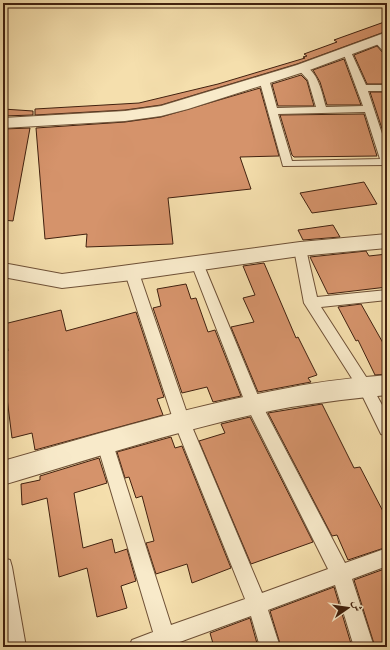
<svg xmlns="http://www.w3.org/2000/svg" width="390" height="650" viewBox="0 0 390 650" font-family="'IM FELL Double Pica',Amiri,serif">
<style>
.building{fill:#d5936b;stroke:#41210f}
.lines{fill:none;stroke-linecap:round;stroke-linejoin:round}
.lane-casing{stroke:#6e5036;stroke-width:2}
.street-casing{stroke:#6e5036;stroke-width:2}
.lane{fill:#f8eaca;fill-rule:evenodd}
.street{fill:#f8eaca;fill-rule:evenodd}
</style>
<rect width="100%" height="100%" fill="#f5dfad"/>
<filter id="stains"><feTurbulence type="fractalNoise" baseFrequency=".005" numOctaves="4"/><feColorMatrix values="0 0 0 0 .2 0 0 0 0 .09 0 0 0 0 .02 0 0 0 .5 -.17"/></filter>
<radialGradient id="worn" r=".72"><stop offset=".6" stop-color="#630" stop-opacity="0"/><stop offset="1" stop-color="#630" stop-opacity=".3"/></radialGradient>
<path class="building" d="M387 21V31L297 64 161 105 125 110 35 115V109L139 103 218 84 305 58 303 57 307 56 304 54 337 42 334 40Z
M377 46 383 53 387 54V84H367L354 55Z
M344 59 361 105H327L320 82 313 70Z
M301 75 307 81 314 106H278L272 84Z
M260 88 279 156 240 157 251 189 168 198 173 244 86 247 87 234 45 239 36 128 125 122 161 117Z
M370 92H387V144Z
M3 109 33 111V115L3 116Z
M364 114 377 156 294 157 292 155 280 115Z
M30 128 13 221 3 220V129Z
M364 182 377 204 312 213 300 193Z
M333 225 340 237 303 240 298 230Z
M366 251 369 256 387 254V287L328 294 310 257Z
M264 263 296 338 298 337 317 375 308 378 311 382 258 392 231 327 254 322 243 298 255 295 243 266Z
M186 284 191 299 196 298 208 332 215 330 241 396 213 402 207 387 182 393 153 308 161 306 157 289Z
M361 304 387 350V374L375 375 358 340 356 341 338 307Z
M61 310 66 331 136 312 164 397 157 399 163 415 35 450 32 433 12 438 5 382H3V352L8 351 4 324Z
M322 404 354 468 360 467 387 519V547L348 560 337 535 332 536 268 413Z
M250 417 313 542 251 564 199 441 225 433 221 424Z
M171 437 175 448 182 446 231 568 192 583 187 564 156 574 146 543 154 541 142 496 136 498 129 477 125 478 117 452Z
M99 458 107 483 74 493 83 548 112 539 115 553 127 549 136 581 121 586 127 608 97 617 87 568 59 577 47 498 22 505 21 484 40 480V476Z
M387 568V647H375L354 580Z
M334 587 352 647H281L270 611Z
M250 618 258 647H214L210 633Z"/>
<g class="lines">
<g class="lane-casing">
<path id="lane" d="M378 38 387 45V53L384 52 374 41Z
M347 49 351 52 366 85H387V91H368L387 149V165L283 166 259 79 264 76 269 79 277 108 316 107 308 80 297 68 302 65C318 69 322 94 326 107L363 106 343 52ZM365 112 380 159 292 161 278 114Z
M300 245 304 246 306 249 317 297 387 290V300L321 307 370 383 387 414V436L381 434 360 391 304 303 294 249 296 246Z
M197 259 202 260 203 263 261 403 345 563 387 548V566L352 579 374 647H354L335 585 268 610 280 647H260L251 616 177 643 178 647H129L132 640 153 632 97 444 99 439 105 437 111 439 113 444 171 625 245 599 174 422 125 273 127 270H137L139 273 190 422 262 593 328 569 246 405 191 263 192 260Z
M3 558 10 560 12 567 26 647H6L3 628Z"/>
</g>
<g class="street-casing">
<path id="street" d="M387 32V41L307 71 188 109 161 116 125 121 3 128V118L125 111 161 106 297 65Z
M387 234V248L300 256 132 280 62 288 3 277V263L62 274 300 242Z
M387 375V395C355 398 323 402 291 407 193 425 98 457 3 485V461C97 434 191 406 288 388 321 381 354 378 387 375Z"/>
</g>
<use href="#lane" class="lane"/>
<use href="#street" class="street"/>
</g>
<rect width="390" height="650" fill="none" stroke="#f5dfad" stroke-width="16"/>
<rect x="4" y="4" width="382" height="642" fill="none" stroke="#41210f" stroke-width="2"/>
<rect x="8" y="8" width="374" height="634" fill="none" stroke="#41210f"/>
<g transform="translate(348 608) rotate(77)" stroke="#f8eaca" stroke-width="3" paint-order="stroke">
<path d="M0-3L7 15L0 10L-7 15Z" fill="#41210f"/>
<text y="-6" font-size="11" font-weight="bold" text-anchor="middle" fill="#41210f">ش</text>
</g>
<rect width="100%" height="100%" filter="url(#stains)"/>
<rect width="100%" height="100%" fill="url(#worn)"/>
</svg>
